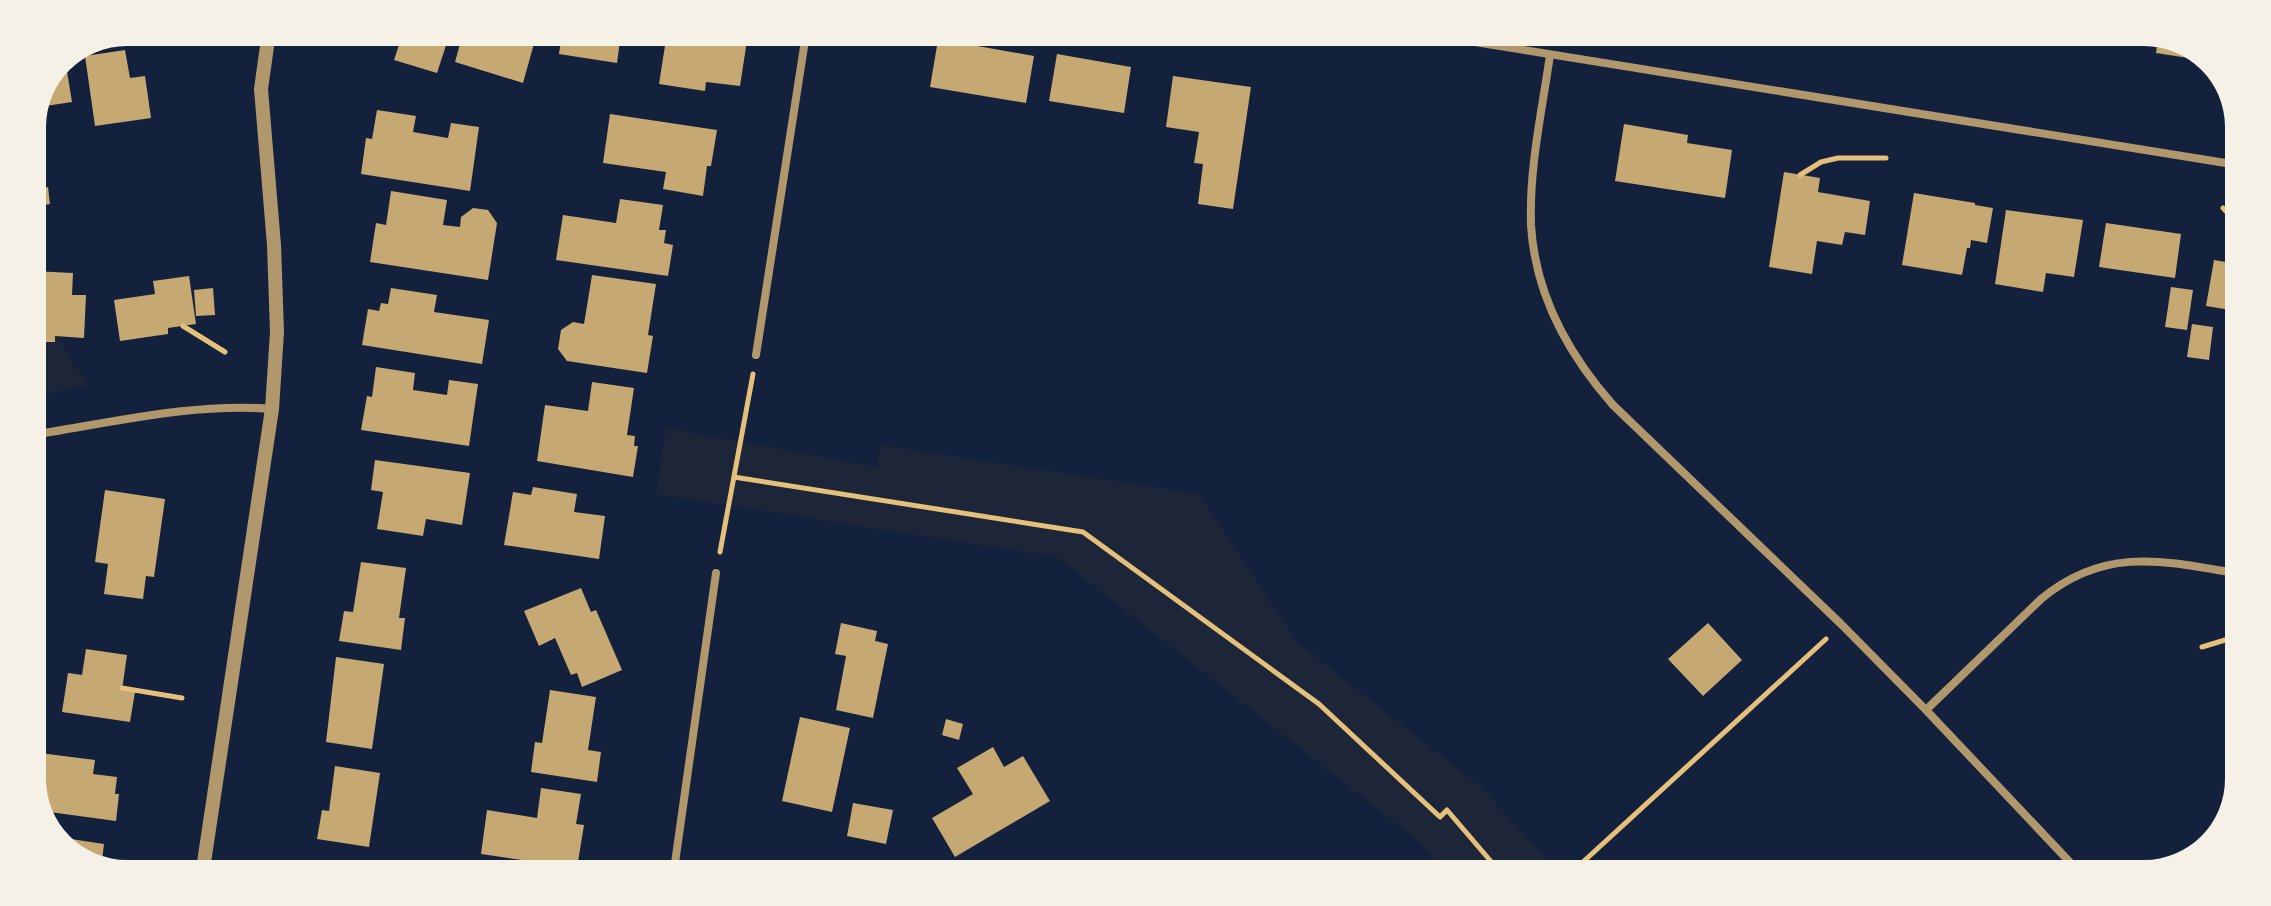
<svg xmlns="http://www.w3.org/2000/svg" width="2271" height="906" viewBox="0 0 2271 906" font-family="Raleway,sans-serif">
<style>
.green{fill:#1d2539}
.building{fill:#c6a872}
.lines{fill:none;stroke-linecap:round;stroke-linejoin:round}
.path{stroke:#e5c07b;stroke-width:5}
.minor{stroke:#b1986c;stroke-width:8}
.tertiary{stroke:#b1986c;stroke-width:14}
</style>
<rect width="100%" height="100%" fill="#14213d"/>
<path class="green" d="M55 336 60 337 73 365 85 378 88 385 32 397V342H55Z
M666 428 877 467 880 445 1199 494 1297 642 1481 787 1560 873 1447 872 1417 840 1057 557 656 494Z"/>
<path class="building" d="M403 33H450L437 73 394 60Z
M463 33H537L523 83 455 62Z
M562 33H621L617 63 559 54Z
M667 33 748 34 740 86 706 82 705 91 659 84Z
M939 34H973L972 45 1034 56 1026 103 930 87Z
M2158 37H2175L2196 52 2195 59 2156 53Z
M125 50 130 78 145 76 151 118 95 126 85 56Z
M1057 54 1131 67 1124 113 1049 101Z
M65 59 72 102 39 107 60 60Z
M1173 76 1251 87 1233 209 1198 204 1203 164 1194 163 1199 132 1166 127Z
M377 110 416 116 413 132 448 138 451 123 479 127 470 191 361 174 366 138 372 139Z
M610 114 717 130 711 166H707L703 196 663 189 666 172 603 163Z
M1624 124 1688 135 1687 143 1732 150 1725 198 1615 181Z
M1784 172 1820 178 1818 192 1870 201 1865 235 1845 232 1842 245 1817 241 1812 274 1769 267Z
M48 187 50 204 34 207 32 190Z
M391 191 447 200 443 225 460 227 461 217 473 208 488 210 497 223 488 280 370 262 376 223 386 225Z
M1914 193 1975 203V205L1993 208 1987 243 1971 240 1970 248H1967L1962 275 1902 265Z
M620 199 663 205 659 230H666L664 243 673 245 668 276 556 260 563 215 616 223Z
M2006 210 2083 220 2074 277 2046 273 2043 292 1995 284Z
M2106 223 2181 234 2175 278 2099 267Z
M2214 260 2238 264 2237 311 2206 306Z
M32 271 73 273 72 295H86L84 338 55 336V342H32Z
M592 275 656 284 648 335 653 336 647 373 567 361 558 349 561 330 573 322 584 324Z
M189 276 196 324 168 328V334L120 341 114 300 155 294 153 281Z
M2171 287 2193 290 2187 330 2165 327Z
M213 288 215 315 196 316 194 290Z
M391 288 437 295 434 312 489 320 482 364 362 345 368 309 379 311 381 303 388 304Z
M2192 324 2213 327 2209 360 2187 357Z
M376 367 415 373 413 390 447 395 449 380 478 384 469 446 361 430 367 396 372 397Z
M592 382 634 388 627 435 635 436 634 446H638L633 477 537 461 545 405 588 411Z
M375 460 470 473 462 525 426 519 423 536 377 529 383 492 371 490Z
M533 487 577 494 574 512 605 516 599 559 504 545 513 492 531 495Z
M105 490 165 499 154 577 146 576 143 599 104 594 108 564 95 562Z
M361 562 406 568 399 618H405L401 650 339 641 344 611 353 612Z
M581 588 591 612 596 610 622 670 582 687 577 673 571 675 555 638 539 646 524 611Z
M841 623 877 631 875 641 888 644 873 718 836 710 846 656 835 654Z
M1708 623 1742 660 1703 696 1668 659Z
M86 649 127 655 122 690 135 692 130 722 62 712 68 673 82 675Z
M336 657 384 664 372 749 326 742Z
M550 690 596 697 588 750 601 752 597 782 531 772 535 742 542 743Z
M800 717 850 728 832 812 782 801Z
M946 719 963 724 959 740 942 735Z
M993 747 1004 767 1023 756 1050 801 955 857 932 818 973 794 957 768Z
M32 752 95 760 93 774 117 777 115 794H119L116 821 42 811 32 785Z
M335 766 380 773 369 847 317 839 322 810 329 811Z
M541 788 581 794 576 824 584 825 577 868 481 854 487 810 537 818Z
M853 803 893 810 886 844 847 836Z
M64 838 104 844 101 869H96L63 845Z
M399 863 437 868V870H398Z"/>
<g class="lines">
<path class="path" d="M293 35 310 37 321 41
M1800 175 1821 162 1838 158H1886
M2223 208 2238 224
M183 326 225 352
M734 477 1083 532 1319 704 1440 817 1447 810 1500 872
M720 552 753 374
M2202 647 2235 637
M122 688 182 698
M1571 873 1826 639"/>
<path class="minor" d="M1431 35 2238 165
M1550 55C1542 111 1529 168 1531 225 1535 294 1568 354 1613 405L1841 624 1926 710 2081 874
M756 355 806 34
M32 435C109 423 195 402 272 409
M1926 710 2041 599C2104 547 2161 560 2235 573
M674 870 716 573"/>
<path class="tertiary" d="M203 869 272 409 277 332 274 245 261 89 269 32"/>
</g>
<path d="M0 0H2271V906H0ZM127 46H2144A81 81 0 0 1 2225 127V779A81 81 0 0 1 2144 860H127A81 81 0 0 1 46 779V127A81 81 0 0 1 127 46Z" fill="#f6f1e7" fill-rule="evenodd"/>
</svg>
